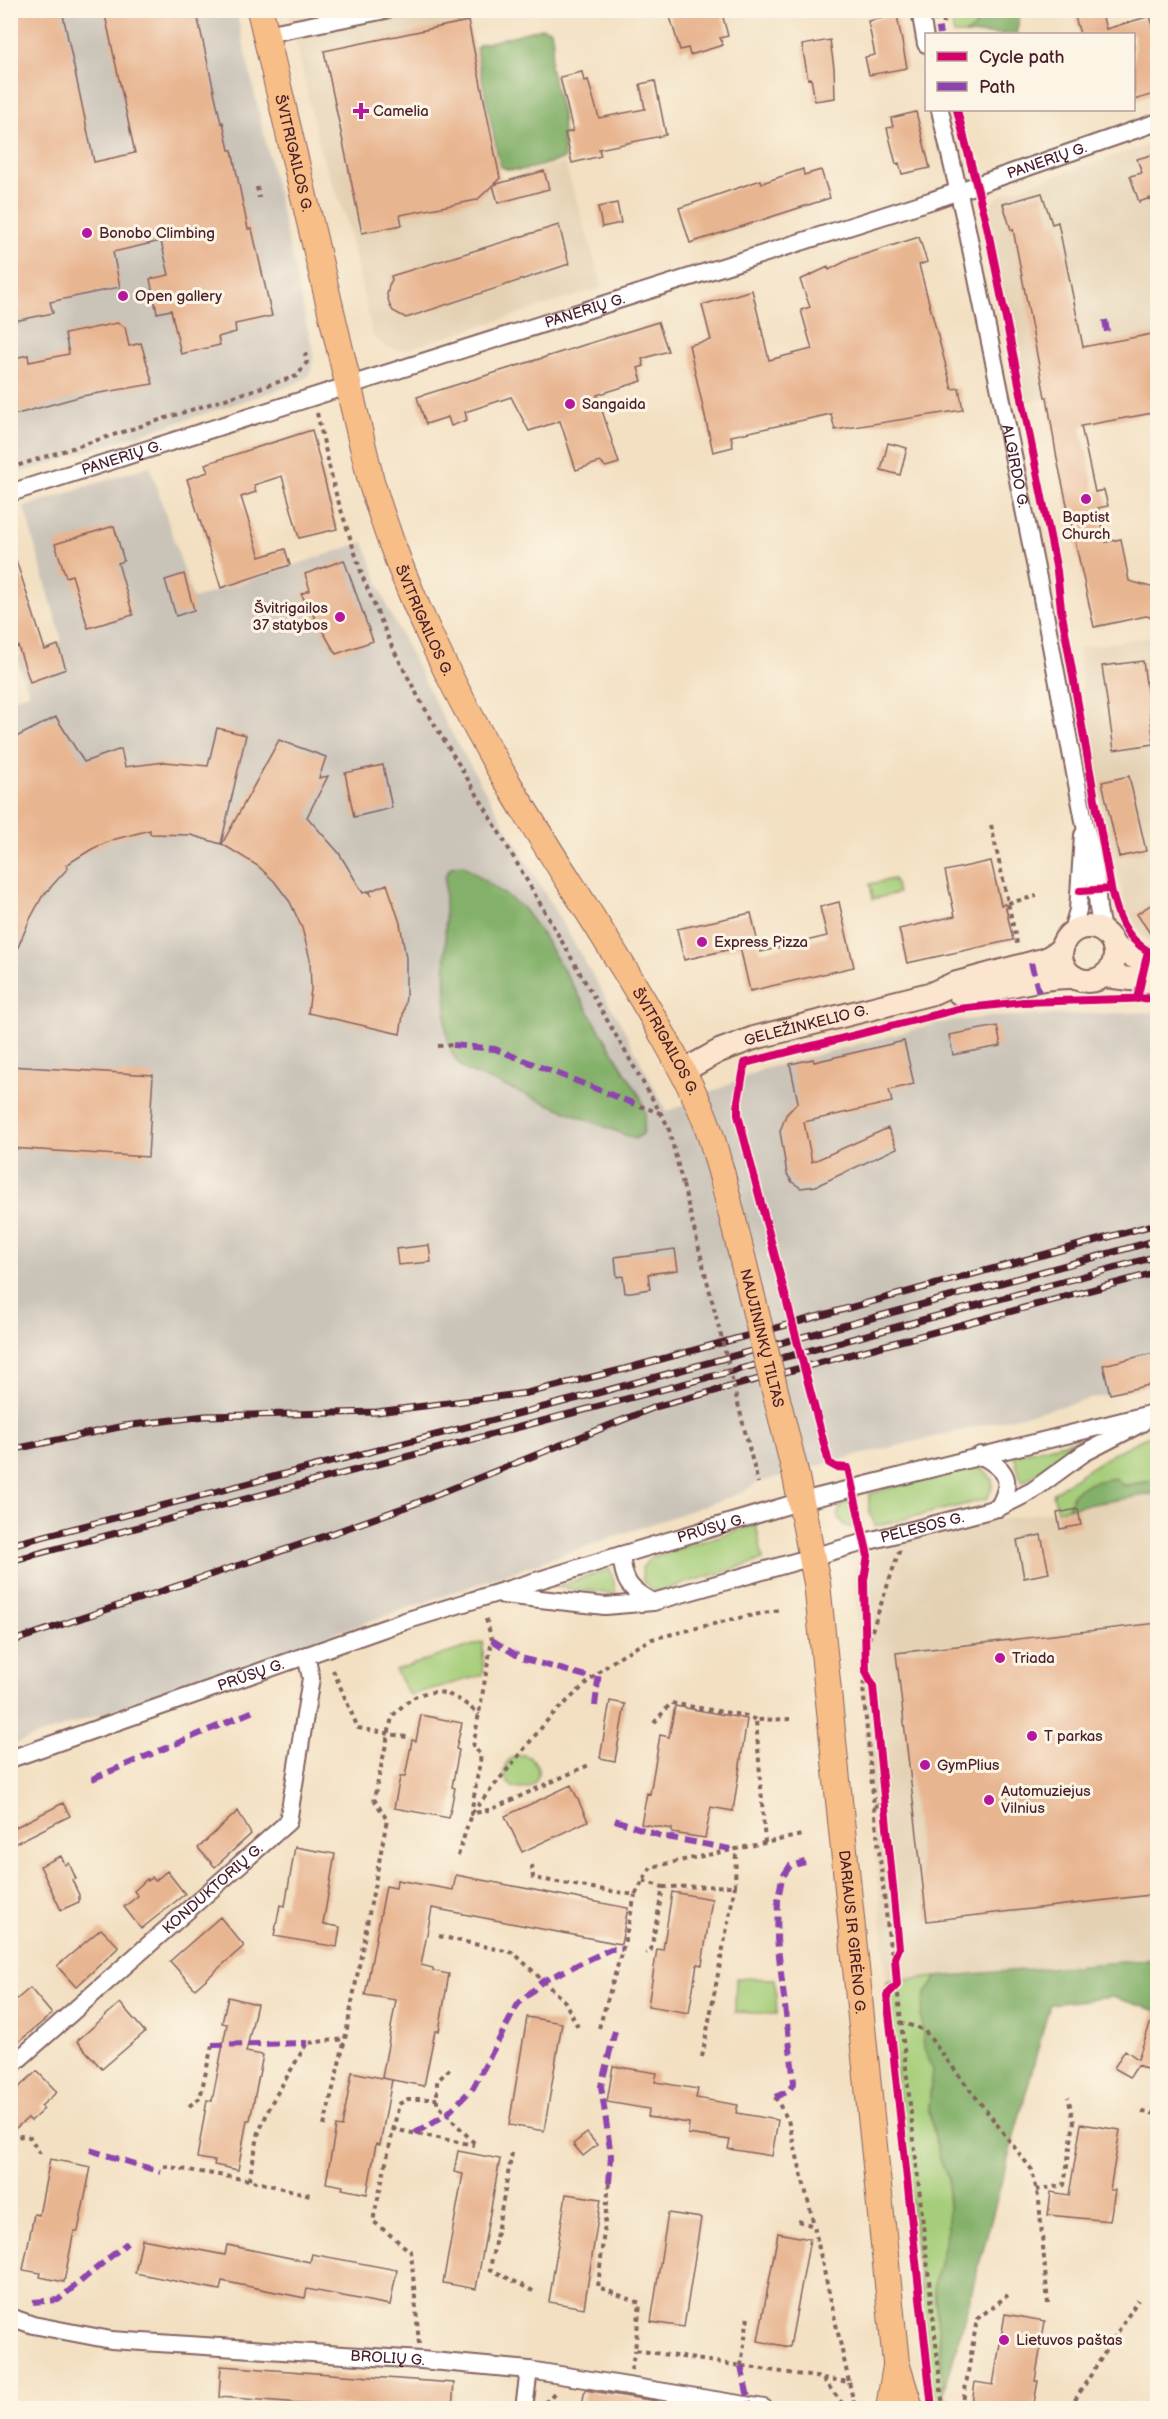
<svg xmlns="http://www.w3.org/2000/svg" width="1168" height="2419" viewBox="0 0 1168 2419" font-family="'Balsamiq Sans',sans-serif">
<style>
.built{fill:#e4d1b4}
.industrial{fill:#cac3b8}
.green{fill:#a6ce7a;stroke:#787652;stroke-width:1.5}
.forest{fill:#84b16a;stroke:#67684a;stroke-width:1.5}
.building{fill:#e8b591}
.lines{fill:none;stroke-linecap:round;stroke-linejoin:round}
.minor-casing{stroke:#856360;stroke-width:20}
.secondary-casing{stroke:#856360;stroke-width:26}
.primary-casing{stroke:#856360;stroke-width:28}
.path{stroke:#856360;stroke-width:4;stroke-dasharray:4.5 4.5;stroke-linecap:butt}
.minor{stroke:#fff;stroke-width:16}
.secondary{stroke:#fce5cf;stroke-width:22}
.primary{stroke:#f7be88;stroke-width:26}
.rail-casing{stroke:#4a1f2b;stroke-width:7}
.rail{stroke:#fcf5e5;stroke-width:4.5;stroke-dasharray:14;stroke-linecap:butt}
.primary-bridge-casing{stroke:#856360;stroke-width:28;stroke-linecap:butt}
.path-bridge{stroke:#856360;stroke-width:4;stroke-dasharray:4.5 4.5;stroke-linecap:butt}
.primary-bridge{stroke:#f7be88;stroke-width:26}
.quiet{stroke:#8e44ad;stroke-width:6;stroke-dasharray:12 6;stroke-linecap:butt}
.cycleway-casing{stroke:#fcf5e5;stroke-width:11}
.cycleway{stroke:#d6006c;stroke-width:8}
.poi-dot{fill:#b5179e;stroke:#fcf5e5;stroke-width:2}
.labels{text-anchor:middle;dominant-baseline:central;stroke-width:6;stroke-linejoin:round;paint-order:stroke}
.poi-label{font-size:15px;fill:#4a1f2b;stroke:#fcf5e5;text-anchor:start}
.street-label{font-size:15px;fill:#4a1f2b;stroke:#fcf5e5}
</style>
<rect width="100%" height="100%" fill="#fcf5e5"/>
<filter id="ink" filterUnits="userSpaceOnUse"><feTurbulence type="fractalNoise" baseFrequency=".0167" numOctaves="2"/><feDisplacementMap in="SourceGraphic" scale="12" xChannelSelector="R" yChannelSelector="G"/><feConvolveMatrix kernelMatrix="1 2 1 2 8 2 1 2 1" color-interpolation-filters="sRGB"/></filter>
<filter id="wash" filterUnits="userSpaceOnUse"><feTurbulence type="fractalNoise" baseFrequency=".008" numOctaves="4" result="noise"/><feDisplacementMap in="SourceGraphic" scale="24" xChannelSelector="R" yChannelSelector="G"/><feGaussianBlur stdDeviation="1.35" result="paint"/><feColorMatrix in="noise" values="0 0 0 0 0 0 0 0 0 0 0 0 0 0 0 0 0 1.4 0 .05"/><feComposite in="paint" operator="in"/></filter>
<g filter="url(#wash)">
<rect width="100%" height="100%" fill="#f3e0c2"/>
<path class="built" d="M289 11H466L500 178 565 163 603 287 411 348 398 350 386 347 373 336 346 218 320 151Z
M1157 142V380L1025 402 984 219 986 207 1002 194Z
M1147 637 1157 639 1158 940 1153 943 1141 935 1126 908 1092 765 1078 648Z
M1157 1493V1959L887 1982 869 1786 854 1577 858 1562 873 1550 882 1546 987 1522Z"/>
<path class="industrial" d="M10 11H236L314 356 311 371 307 377 293 385 11 476Z
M150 466 193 599 364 542 388 609 445 722 621 1024 667 1112 763 1069 940 1023 987 1017 1157 1012V1383L843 1459 756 1483 741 1493 11 1745 10 699 29 693 16 657 62 641 24 507Z"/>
<path class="green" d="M949 11H1017L993 34H954Z
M894 879 898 893 873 899 870 884Z
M1157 1433V1480L1073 1493 1068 1508 1057 1510 1053 1493C1087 1470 1119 1447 1157 1433Z
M1089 1437 1023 1482 1021 1481 1014 1455Z
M971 1466 981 1468 992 1479V1487L987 1499 875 1526 869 1510V1494Z
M849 1499 855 1528 844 1525 838 1515 841 1505Z
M756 1525 763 1560 659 1591 652 1590 643 1581 642 1568 651 1557Z
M610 1569 616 1592 614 1594 556 1587Z
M483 1642V1675L409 1695 395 1670Z
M504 1772a17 17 0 1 1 34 0a17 17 0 1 1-34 0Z
M937 1977 925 1995 924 2048 932 2070 929 2112 939 2155 948 2179V2226L934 2285 944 2393 951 2408H935L932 2395 887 1982Z
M736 1978 775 1979 777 2014 735 2012Z"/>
<path class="forest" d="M974 11H1021L1016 34H964L973 30 976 25Z
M542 28 551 30 553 42 550 67 562 113 564 159C546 163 517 177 500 166L476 49 479 45Z
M463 865 522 907 539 930 641 1098 645 1113 643 1134 635 1139 467 1071C452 1059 449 1048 446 1029L445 876 451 867Z
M1115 1478 1124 1486 1157 1480V1493L1068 1508C1077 1483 1089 1482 1115 1478Z
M1157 1959V2011L1112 1997 1050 2004 944 2393 934 2285 948 2226V2179L939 2155 929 2112 932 2070 924 2048 921 2015 925 1995 937 1977Z"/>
<g id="blocks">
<path class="building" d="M10 10H62L94 162 135 153 105 15 108 14 107 10H196L221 123 223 122 229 150H232L248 229H252L272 316 235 324 236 332 218 337 220 345 181 354 171 310 157 313 150 279 169 275 161 241 113 252 120 287 50 302 53 313 10 322Z
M668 10H721L728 36 720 38 723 45 690 55 688 48 680 50Z
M1073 10H1101L1106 29 1150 16 1158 40V93L1134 100V34H1080Z
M897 15 907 68 869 75 865 57 875 55 868 21Z
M468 21 500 178 493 185 544 171 549 189 498 203 493 185 477 200 400 215 402 225 362 233 324 51Z
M830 40 834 68 835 98 815 101 811 78 808 79 802 45Z
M582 72 584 81 588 80 599 118 645 109 640 84 655 81 666 135 599 149 601 156 572 163 565 133 573 131 560 77Z
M916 112 930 168 902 174 899 163 896 164 887 128 893 127 891 118Z
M1158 153V211L1154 212 1150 198 1139 202 1130 176 1142 173 1137 159Z
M803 169 804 175 821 170 830 198 690 243 679 208 761 180 762 183Z
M1042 193 1052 224 1058 222 1083 347 1158 333V412L1081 426 1095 492 1104 490 1108 506 1098 508 1106 542 1121 539 1129 581 1158 589V619L1146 616 1094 627 1057 459 1047 397H1045L1013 229 1011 230 1003 204Z
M617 203 621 223 602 227 598 207Z
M559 225 569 264 406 318 393 311 390 306 387 295 389 285 392 280 391 276Z
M919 237 927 262 919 265 952 389 959 388 963 410 835 430 831 414 731 436 733 447 713 452 689 345 711 340 702 305 752 290 769 360 812 349 801 310 810 307 800 280 828 267 829 270 850 259Z
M658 322 668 351 642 359 644 366 638 368 642 381 597 395 619 463 606 467 600 462 576 470 560 421 529 431 511 397 465 412 467 420 451 426 448 417 426 424 417 397Z
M117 323 125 327 129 346 141 343 153 384 82 396 10 416V359L28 355 29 362 69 354 65 334Z
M312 430 337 529 299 538 282 476 254 485 256 492 241 497 260 557 285 549 290 565 221 588 187 479 208 472 205 464Z
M888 443 907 448 900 475 881 470Z
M114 526 124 561 118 563 133 615 88 628 72 575 66 577 55 544Z
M14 554 45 650 58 645 66 669 30 682 18 646 10 649V555Z
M344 560 373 641 336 654 301 594 310 590 305 574Z
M184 574 194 610 176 616 165 580Z
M1143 661 1154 744 1114 750 1102 666Z
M56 717 84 762 121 749 125 767 165 762 208 766 217 728 246 735 221 844 191 835 150 834V830L112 840 92 849 66 865 68 868 42 897 30 919 10 966V740Z
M279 740 326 757 319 778 328 776 307 817 339 853 363 893 368 891 371 896 370 891 387 884 400 923 406 958V997L400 1034 308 1013 311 989 310 959 302 928 290 902 274 881 258 866 222 844Z
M383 765 392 808 354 817 345 773Z
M1129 776 1146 851 1119 857 1102 782Z
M991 861 1001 905 1005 904 1013 940 907 963 899 929 955 916 945 871Z
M1158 900V945L1137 914Z
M839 902 854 967 750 991 740 947 684 960 677 929 751 913 760 952 827 936 820 907Z
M997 1026 1001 1046 953 1055 949 1035Z
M904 1041 914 1084 889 1090 892 1102 804 1122 812 1162 888 1128 897 1148 816 1186 801 1188 792 1182 787 1174 780 1131 786 1115 798 1102 790 1064 813 1059 814 1062Z
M10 1066 153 1075 148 1157 10 1148Z
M429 1245 431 1262 398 1265 396 1249Z
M675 1249 678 1270 648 1274 650 1289 625 1293 623 1276 617 1277 615 1257Z
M1158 1352V1383L1110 1394 1103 1365Z
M1078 1509 1081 1525 1060 1529 1057 1513Z
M1041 1535 1049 1573 1024 1578 1017 1540Z
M1158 1623V1894L927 1921 896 1653Z
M610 1701 625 1704 615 1761 600 1758Z
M675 1706 747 1719 733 1811 711 1807 705 1838 672 1833V1829L641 1824 647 1793 650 1794 660 1735 669 1737Z
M421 1715 462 1723 456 1749 459 1750 452 1787 455 1788 449 1818 394 1808 400 1777H405L412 1740 416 1741Z
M571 1785 588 1821 522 1852 505 1816Z
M63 1803 70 1816 10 1846V1830Z
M238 1811 251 1834 215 1867 198 1848Z
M295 1847 335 1854 323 1924 340 1927 337 1947 274 1936 280 1905 285 1906Z
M61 1856 65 1865 69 1863 76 1879 72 1880 79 1895V1902L61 1910 40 1866Z
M167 1871 185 1894 141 1929 124 1907 138 1896 134 1891 147 1879 148 1881 152 1877 155 1881Z
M456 1875 628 1908 621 1944 432 1908 421 1965 433 1968V1971L449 1974 439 2031H435L424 2086 382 2078 396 2000 365 1995 386 1886 396 1888 397 1880 453 1890Z
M672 1892 712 1899 702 1965 697 1964 689 2013 648 2006 657 1949 663 1950Z
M220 1917 244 1946 195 1989 170 1961Z
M101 1929 119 1947 76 1987 57 1966Z
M30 1988 52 2014 10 2049V2005Z
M228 1997 257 2004 246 2052 263 2055 250 2120H247L238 2170 214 2165 215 2161 197 2158 207 2100 212 2101 227 2024 222 2023Z
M120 2003 145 2032 102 2069 77 2041Z
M1155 2010 1158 2011V2062L1152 2072 1138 2065 1130 2077 1114 2068 1125 2050 1138 2059Z
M527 2017 562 2023 544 2131 509 2125Z
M613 2066 657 2073 655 2082 698 2089 696 2098 738 2105 736 2113 778 2120 772 2156 728 2149 730 2140 688 2134 689 2123 648 2117 649 2109 607 2102Z
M37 2071 57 2092 41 2106 44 2109 31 2121 28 2118 10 2133V2095Z
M352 2072 392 2080 380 2145 376 2144 367 2194 342 2189 343 2186 326 2183 336 2126 342 2127Z
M1081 2124 1120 2130 1110 2190H1115L1110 2221 1048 2215 1051 2192 1069 2195Z
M587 2133 597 2145 583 2156 573 2144Z
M458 2151 500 2159 476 2289 443 2283 463 2174 454 2172Z
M50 2159 91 2167 78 2231H74L64 2282 40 2277 41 2273 23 2270 34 2214 39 2215Z
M566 2194 601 2199 584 2308 549 2302Z
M668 2213 701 2218 684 2327 651 2322Z
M778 2233 810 2239 790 2347 758 2341Z
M142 2239 225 2255 227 2245 310 2262 312 2254 397 2270 390 2305 307 2289 305 2298 222 2281 220 2290 135 2273Z
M1005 2314 1045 2321 1035 2381H1038L1033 2409H1007L972 2404 975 2382 993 2385Z
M221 2366 454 2383 452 2409H385L219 2397Z
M585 2390 656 2401V2409H581Z"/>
</g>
</g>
<g filter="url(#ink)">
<use href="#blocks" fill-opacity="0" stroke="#856360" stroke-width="1.5"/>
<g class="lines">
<g class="minor-casing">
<g id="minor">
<path d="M920 10 926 44"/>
<path d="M266 34 386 10"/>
<path id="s1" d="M940 110 967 229 1041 593 1085 826 1094 860 1098 908 1102 931"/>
<path id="s2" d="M10 493 933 200 1158 122"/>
<path d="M1071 934 1078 910 1083 835"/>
<path d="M980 1455C1007 1470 1014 1480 998 1508"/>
<path d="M621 1555C624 1582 628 1589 653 1602"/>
<path id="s3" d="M503 1595 605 1606 653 1602 865 1542 998 1508 1032 1491 1084 1453 1142 1423"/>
<path id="s4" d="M10 1759 405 1621 621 1555 802 1501 1158 1412"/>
<path id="s5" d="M10 2067 288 1822 311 1678 306 1655"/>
<path id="s6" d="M10 2317 33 2325 111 2340 421 2360 529 2370 764 2408"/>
<path d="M524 2408 529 2370"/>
</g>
</g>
<g class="secondary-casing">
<g id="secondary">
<circle cx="1088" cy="954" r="27"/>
<path d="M1114 947 1138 959 1158 963"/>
<path d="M1104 976 1158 982"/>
<path d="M959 993C998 992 1035 976 1074 977"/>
<path id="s7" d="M683 1071 719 1051 754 1038 933 993 953 984 1046 959 1062 949"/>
</g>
</g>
<g class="primary-casing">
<g id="primary">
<path id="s8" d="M260 10 371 481C403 590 454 692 512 790 559 868 610 942 655 1021 672 1052 690 1082 703 1114 711 1133 716 1155 722 1175"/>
<path id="s9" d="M795 1472 817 1583 896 2363 910 2408"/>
<path d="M889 2408 896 2366"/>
</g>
</g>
<path class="path" d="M942 10 944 25
M257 187 259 198
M317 413 335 491 363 578 392 647 421 702 484 806 668 1126 683 1185
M10 468 297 376 307 362 305 353
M991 825 1018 948
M1008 903 1037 896
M438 1046 453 1045
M640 1106 660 1113
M486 1619 492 1640 473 1747 481 1755 471 1814 492 1809 591 1764
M866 1648 900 1549
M333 1670 358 1728 411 1738
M866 1672 863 1687 874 1806 890 1948 895 1958
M654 1723 671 1703 747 1716 756 1720
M874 1806 883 1805
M765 1843 756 1720 790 1719
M458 1856 471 1814 551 1716 599 1672 623 1654 652 1639 734 1619 779 1610
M532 1865 533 1878 635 1895 651 1867 802 1835
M643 1881 663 1887 651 1950 646 1953
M663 1887 735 1886 736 1850
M439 1936 514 1953 565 2002 579 2029
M897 1985 943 2408
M900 2022 924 2030 1032 2170 1039 2201 1048 2304
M599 2028 624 1944 635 1895
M702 2057 735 1886
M450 2069 437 2081V2104L476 2145
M775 2097 788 2120 814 2225
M189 2106 200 2098 212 2045
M1142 2112 1158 2114
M324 2126 345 2039
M392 2129 474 2145
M10 2140 21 2136 30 2137 40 2154
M512 2153 490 2269 537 2293
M164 2166 249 2180 310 2195
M249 2180 259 2132 272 2102 307 2043 345 2039 387 1820 374 1799 392 1717C421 1682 448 1686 479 1715
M609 2183 598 2287 640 2303 635 2350 849 2382 855 2408H861
M1036 2190 1064 2185 1074 2122 1068 2097
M798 2221 814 2226 849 2382
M419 2344 411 2252 373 2221 399 2104 408 2099H437
M741 2366 748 2316
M631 2370 635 2350
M823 2379 846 2408H855
M543 2403 551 2408
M545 2403 556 2391
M962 2408 977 2319 1008 2295
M1070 2408 1138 2300"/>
<use href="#minor" class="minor"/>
<use href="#secondary" class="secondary"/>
<use href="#primary" class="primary"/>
<g class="rail-casing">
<path id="rail" d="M10 1450 124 1426 205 1416 377 1412 527 1393 625 1369 1149 1226
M10 1545 590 1395 1158 1240
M10 1561 793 1355 1158 1256
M10 1642 311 1541 414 1504 655 1407 1158 1272"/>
</g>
<use href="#rail" class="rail"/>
<g class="primary-bridge-casing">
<g id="primary-bridge">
<path id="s10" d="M722 1175 795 1472"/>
</g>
</g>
<path class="path-bridge" d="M683 1185 758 1483"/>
<use href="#primary-bridge" class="primary-bridge"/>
<path class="quiet" d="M935 10 940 34
M1105 320 1107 332
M1031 963 1041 1001
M453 1045 495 1049 640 1106
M492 1640 521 1658 593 1678
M595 1706 599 1672
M92 1779 256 1710
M615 1820 661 1836 736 1850
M212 2045 307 2043
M775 2097 789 2091 794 2082 777 1939 778 1899 782 1878 790 1866 805 1862
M415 2133 447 2114 473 2088 518 2004 543 1981 611 1949H622
M90 2150 161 2172
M609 2183 611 2156 601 2086 615 2031
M10 2262 15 2266
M33 2302 58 2300 127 2243
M741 2366 750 2406"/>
<g class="cycleway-casing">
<path id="cycleway" d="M957 110 987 226 1057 571 1061 609 1111 889
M1080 891 1111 889C1117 914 1124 937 1148 951L1137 999
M932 2408 887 1995 897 1985 895 1958 899 1948 873 1686 866 1672 864 1580 868 1556 848 1468 836 1467 829 1463 738 1115V1101L745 1063 958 1009 1023 1002 1158 998"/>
</g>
<use href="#cycleway" class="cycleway"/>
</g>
</g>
<g class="poi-dot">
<path d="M358 102h6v6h6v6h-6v6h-6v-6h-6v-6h6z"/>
<circle cx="87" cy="233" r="6"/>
<circle cx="123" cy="296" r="6"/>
<circle cx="570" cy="404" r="6"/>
<circle cx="1086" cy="499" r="6"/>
<circle cx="340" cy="617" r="6"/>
<circle cx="702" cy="942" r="6"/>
<circle cx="1000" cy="1658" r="6"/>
<circle cx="1032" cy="1736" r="6"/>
<circle cx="925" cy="1765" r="6"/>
<circle cx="989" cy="1800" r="6"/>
<circle cx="1004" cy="2340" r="6"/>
</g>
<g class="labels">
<g class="poi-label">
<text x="373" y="111">Camelia</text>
<text x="99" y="233">Bonobo Climbing</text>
<text x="135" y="296">Open gallery</text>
<text x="582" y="404">Sangaida</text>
<text x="1086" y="517" text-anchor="middle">Baptist<tspan x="1086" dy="17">Church</tspan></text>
<text x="328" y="608" text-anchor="end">Švitrigailos<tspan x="328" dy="17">37 statybos</tspan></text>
<text x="714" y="942">Express Pizza</text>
<text x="1012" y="1658">Triada</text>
<text x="1044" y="1736">T parkas</text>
<text x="937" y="1765">GymPlius</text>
<text x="1001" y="1791">Automuziejus<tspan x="1001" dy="17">Vilnius</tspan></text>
<text x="1016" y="2340">Lietuvos paštas</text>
</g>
<g class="street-label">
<text stroke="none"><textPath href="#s8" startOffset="147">ŠVITRIGAILOS G.</textPath></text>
<text stroke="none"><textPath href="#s2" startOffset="1089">PANERIŲ G.</textPath></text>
<text stroke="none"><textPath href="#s2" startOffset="603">PANERIŲ G.</textPath></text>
<text stroke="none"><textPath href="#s2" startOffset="117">PANERIŲ G.</textPath></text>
<text stroke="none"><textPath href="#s1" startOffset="364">ALGIRDO G.</textPath></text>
<text stroke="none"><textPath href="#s8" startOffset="633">ŠVITRIGAILOS G.</textPath></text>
<text stroke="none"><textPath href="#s7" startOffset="132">GELEŽINKELIO G.</textPath></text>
<text stroke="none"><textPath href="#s8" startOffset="1119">ŠVITRIGAILOS G.</textPath></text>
<text stroke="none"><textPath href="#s10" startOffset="168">NAUJININKŲ TILTAS</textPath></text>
<text stroke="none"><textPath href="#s3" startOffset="430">PELESOS G.</textPath></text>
<text stroke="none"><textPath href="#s4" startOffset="738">PRŪSŲ G.</textPath></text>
<text stroke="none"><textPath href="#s4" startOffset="255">PRŪSŲ G.</textPath></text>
<text stroke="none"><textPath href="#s5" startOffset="270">KONDUKTORIŲ G.</textPath></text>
<text stroke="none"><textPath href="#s9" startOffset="464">DARIAUS IR GIRĖNO G.</textPath></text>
<text stroke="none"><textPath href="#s6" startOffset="381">BROLIŲ G.</textPath></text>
</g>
</g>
<rect width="1168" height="2419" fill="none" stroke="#fcf5e5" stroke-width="36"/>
<rect x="925" y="33" width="210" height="78" fill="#fcf5e5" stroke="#b59f9b" stroke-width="1.5"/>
<rect x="937" y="52" width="30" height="9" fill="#d6006c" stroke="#b59f9b" stroke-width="1.5"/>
<text x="979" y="63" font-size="18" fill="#4a1f2b">Cycle path</text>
<rect x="937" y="82" width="30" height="9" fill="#8e44ad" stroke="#b59f9b" stroke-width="1.5"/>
<text x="979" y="93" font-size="18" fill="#4a1f2b">Path</text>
</svg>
